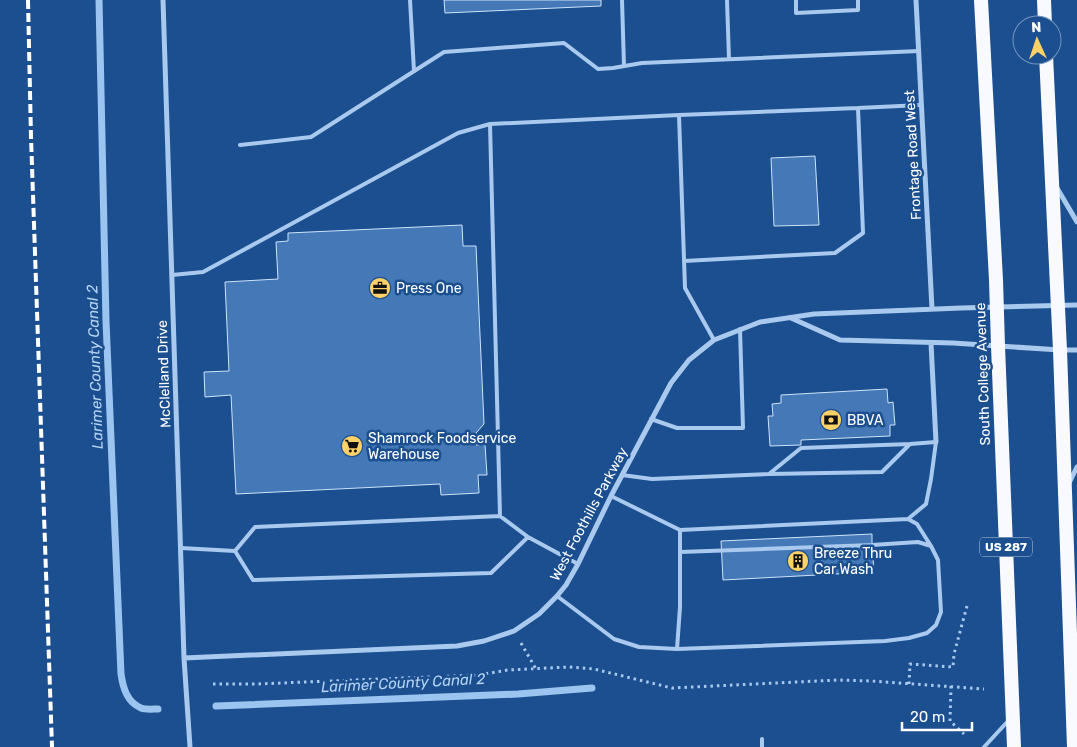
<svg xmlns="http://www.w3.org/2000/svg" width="1077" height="747" viewBox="0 0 1077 747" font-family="Rubik,sans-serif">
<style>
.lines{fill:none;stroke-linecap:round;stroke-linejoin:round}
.stream{stroke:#9cc4f0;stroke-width:7}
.building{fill:#4478b7;stroke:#cfe3fa}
.path{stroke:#a9c9ee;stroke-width:3;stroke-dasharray:2.5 4;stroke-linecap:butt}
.service{stroke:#a9c9ee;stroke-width:4}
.minor{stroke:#a9c9ee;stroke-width:5}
.trunk{stroke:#f8faff;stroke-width:14}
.rail{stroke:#fff;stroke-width:4;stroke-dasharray:9 4;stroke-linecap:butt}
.labels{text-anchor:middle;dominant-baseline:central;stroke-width:5;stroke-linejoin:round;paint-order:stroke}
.shield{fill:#1b4f8f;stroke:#bbcadd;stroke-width:1}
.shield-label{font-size:12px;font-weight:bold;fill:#fff}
.street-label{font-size:14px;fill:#fff;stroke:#1b4f8f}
.poi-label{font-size:14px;fill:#fff;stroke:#1b4f8f;text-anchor:start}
.water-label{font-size:15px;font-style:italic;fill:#b5d3f5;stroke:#1b4f8f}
</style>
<rect width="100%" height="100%" fill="#1b4f8f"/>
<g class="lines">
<path class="stream" d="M99 0 106 321 121 674C123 688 127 702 141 708 146 710 153 709 158 709
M216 706 518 694 592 688"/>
</g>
<path class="building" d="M444 0H601V6L445 13Z
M815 156 819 225 774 226 771 158Z
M462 225 463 246H476L484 424 476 433V445L485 444 487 475H478L479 493 441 495 440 484 236 494 231 395 205 397 204 372 229 371 225 282 278 279 276 242 288 241V233Z
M887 389 888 403 893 402 895 425H890V436L801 440V445L770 446 768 416H773L772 404 781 403V395Z
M872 534V545L874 572 723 580 721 541Z"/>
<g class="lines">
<path class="path" d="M521 643 536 669
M213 684H257L478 675 508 670 569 667 594 669 672 688 838 680 871 681 984 689
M909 684 910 664 953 667 954 654 967 606
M951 686 950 721 964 734"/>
<path class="service" d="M410 0 414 71
M622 0 624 66
M727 0 729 59
M796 0V13L858 10V0
M858 108 921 105
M679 115 858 108 863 233 835 253 684 261
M240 145 311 137 444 52 564 43 598 69 613 68 642 63 919 51
M172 275 203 272 458 133 490 124
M651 419 677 428H743L740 329
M769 474 801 448 910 444
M622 475 652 479 769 474 882 472 910 444 936 442 931 479 926 504 908 519
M500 516 255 527 235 551 253 580 491 573 528 537
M181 548 235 551
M680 552 872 545 918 542 931 546
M578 564 528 537 500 516 490 124 679 115 685 288 714 340
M557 596 614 639 639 647 677 649 885 641 909 638 927 633 936 625 941 612 938 560 931 546 917 524 908 519 680 530 611 496
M677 649 680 607V530
M762 739V747
M984 747 1009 720"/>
<path class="minor" d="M163 0 184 658 190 747
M916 0 932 309
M1057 188 1077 222
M791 318 840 340 953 343 1060 350H1077
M931 343 936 442
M1069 483 1077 467
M184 658 457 646 484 641 514 631 539 614 557 596 566 585 578 564 611 496 671 383 689 360 714 340 760 322 814 314 961 308 1077 305"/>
<path class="trunk" d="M981 0 996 280 998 346 1014 747
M1044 0 1045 25
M1046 55 1060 350 1074 747"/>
<path class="rail" d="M28 0 31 137 52 747"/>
</g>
<defs>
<g id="office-disc" transform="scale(1.125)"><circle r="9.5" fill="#ffd166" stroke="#1b4f8f"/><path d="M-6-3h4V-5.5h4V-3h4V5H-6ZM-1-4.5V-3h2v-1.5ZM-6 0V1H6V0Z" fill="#111"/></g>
<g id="bank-disc" transform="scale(1.125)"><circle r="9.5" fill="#ffd166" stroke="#1b4f8f"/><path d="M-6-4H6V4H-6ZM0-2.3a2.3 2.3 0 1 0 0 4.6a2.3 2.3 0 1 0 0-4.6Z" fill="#111"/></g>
<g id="supermarket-disc" transform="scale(1.125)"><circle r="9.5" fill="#ffd166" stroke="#1b4f8f"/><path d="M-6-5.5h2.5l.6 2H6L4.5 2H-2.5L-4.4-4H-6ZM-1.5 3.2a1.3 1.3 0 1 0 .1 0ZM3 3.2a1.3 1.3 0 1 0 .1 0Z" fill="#111"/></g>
<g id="building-disc" transform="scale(1.125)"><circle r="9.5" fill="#ffd166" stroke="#1b4f8f"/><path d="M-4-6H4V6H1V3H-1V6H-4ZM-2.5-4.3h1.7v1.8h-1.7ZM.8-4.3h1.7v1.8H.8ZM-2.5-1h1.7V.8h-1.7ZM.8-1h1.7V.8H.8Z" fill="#111"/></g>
</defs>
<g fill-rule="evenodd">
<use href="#office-disc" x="380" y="288"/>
<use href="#bank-disc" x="831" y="420"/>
<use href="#supermarket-disc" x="352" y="446"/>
<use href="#building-disc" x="798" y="561"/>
</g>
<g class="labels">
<rect class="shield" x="980" y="537.5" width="52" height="19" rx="4"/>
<g class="shield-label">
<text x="1006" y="547">US 287</text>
</g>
<g class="street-label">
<text transform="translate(913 155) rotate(-93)">Frontage Road West</text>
<text transform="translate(164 374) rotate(-92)">McClelland Drive</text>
<text transform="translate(983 374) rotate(-92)">South College Avenue</text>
<text transform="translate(589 514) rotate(-62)">West Foothills Parkway</text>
</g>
<g class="poi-label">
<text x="396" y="288">Press One</text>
<text x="847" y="420">BBVA</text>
<text x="368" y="438">Shamrock Foodservice<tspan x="368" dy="16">Warehouse</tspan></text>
<text x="814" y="553">Breeze Thru<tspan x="814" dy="16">Car Wash</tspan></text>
</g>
<g class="water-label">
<text transform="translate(95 367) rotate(-92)">Larimer County Canal 2</text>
<text transform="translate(403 683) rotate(-3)">Larimer County Canal 2</text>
</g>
</g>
<g transform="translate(1037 40) rotate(357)"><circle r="24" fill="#1b4f8f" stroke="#7695bc"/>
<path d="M0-4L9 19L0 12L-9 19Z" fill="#ffd166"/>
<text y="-8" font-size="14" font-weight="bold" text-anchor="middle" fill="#ffffff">N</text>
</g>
<path d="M902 722v8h70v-8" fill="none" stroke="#ffffff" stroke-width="2.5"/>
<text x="910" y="722" font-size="15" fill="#ffffff" stroke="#1b4f8f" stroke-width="4" paint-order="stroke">20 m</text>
</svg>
